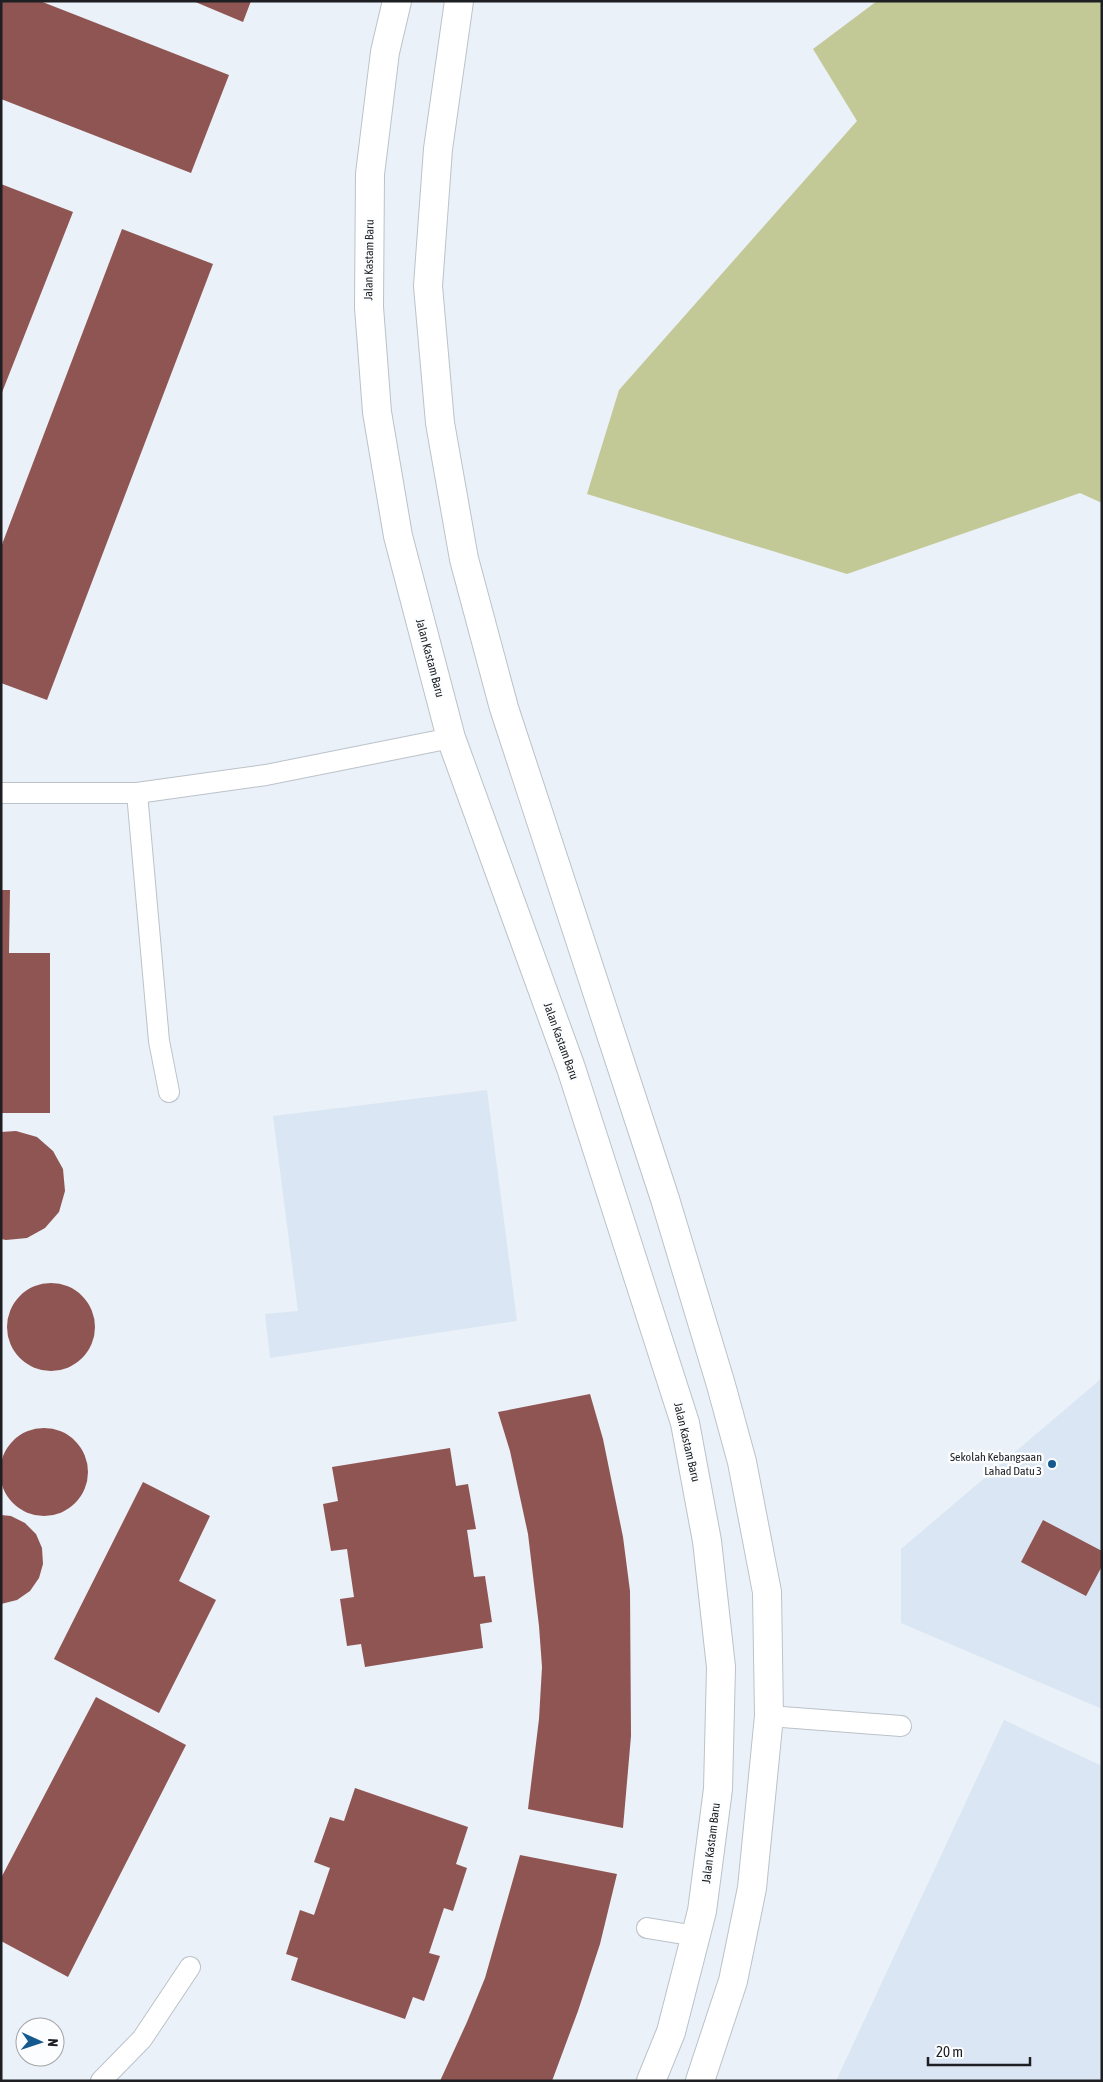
<svg xmlns="http://www.w3.org/2000/svg" width="1103" height="2082" viewBox="0 0 1103 2082" font-family="'Asap Condensed',sans-serif">
<style>
.built{fill:#dae6f3}
.green{fill:#c3c897}
.building{fill:#8f5552}
.lines{fill:none;stroke-linecap:round;stroke-linejoin:round}
.lane-casing{stroke:#bbc2c9;stroke-width:22}
.secondary-casing{stroke:#bbc2c9;stroke-width:30}
.lane{stroke:#fff;stroke-width:20}
.secondary{stroke:#fff;stroke-width:28}
.poi-dot{fill:#155a8f;stroke:#fcfdff;stroke-width:2}
.labels{text-anchor:middle;dominant-baseline:central;stroke-width:5;stroke-linejoin:round;paint-order:stroke}
.street-label{font-size:12px;fill:#1d1f22;stroke:#fcfdff}
.poi-label{font-size:12px;fill:#1d1f22;stroke:#fcfdff;text-anchor:end}
</style>
<rect width="100%" height="100%" fill="#eaf1f8"/>
<path class="built" d="M487 1090 517 1321 270 1358 265 1314 298 1311 273 1116Z
M1102 1378V1709L901 1623V1549Z
M1004 1720 1102 1766V2081H836Z"/>
<path class="green" d="M877 1H1102V503L1080 493 847 574 587 494 619 390 857 121 813 49Z"/>
<path class="building" d="M1 1H40L229 75 191 173 1 99Z
M193 1H251L243 22Z
M1 184 73 212 1 395Z
M122 229 213 264 47 700 1 683V547Z
M1 890H10L9 953H50V1113H1Z
M16 1131 37 1137 53 1151 63 1169 65 1191 59 1212 45 1228 27 1238 6 1240 1 1239V1132Z
M7 1327a44 44 0 1 1 88 0a44 44 0 1 1-88 0Z
M590 1394 603 1439 623 1537 630 1591 631 1736 623 1828 528 1809 539 1719 542 1667 539 1626 528 1534 510 1451 498 1412Z
M0 1472a44 44 0 1 1 88 0a44 44 0 1 1-88 0Z
M450 1448 456 1486 468 1484 476 1529 467 1530 474 1577 485 1576 492 1622 480 1624 483 1648 365 1667 361 1644 347 1646 340 1599 354 1597 347 1549 331 1551 323 1504 338 1501 332 1467Z
M143 1482 210 1516 179 1581 216 1600 159 1713 54 1659Z
M1 1515 11 1516 25 1523 36 1534 42 1548 43 1564 39 1578 30 1591 17 1600 1 1604Z
M1043 1520 1102 1551V1566L1086 1596 1021 1562Z
M96 1697 186 1745 68 1977 1 1941V1878Z
M355 1788 468 1827 456 1864 467 1868 453 1911 444 1908 429 1953 440 1956 424 2001 413 1997 405 2019 291 1980 298 1958 286 1954 300 1910 314 1915 330 1868 314 1862 330 1817 344 1821Z
M520 1855 617 1874 600 1944 578 2011 552 2081H440L467 2022 485 1978Z"/>
<g class="lines">
<g class="lane-casing">
<path id="lane" d="M1 793H137L266 775 451 738
M137 793 159 1041 169 1092
M769 1716 901 1726
M647 1928 696 1936
M101 2081 142 2039 190 1967"/>
</g>
<g class="secondary-casing">
<path id="secondary" d="M397 1 385 52 370 174 369 307 377 412 398 536 451 738 571 1068 685 1423 707 1541 721 1667 718 1789 702 1911 671 2032 651 2081
M459 1 438 149 428 286 440 423 464 559 504 708 665 1199 721 1385 742 1462 767 1592 769 1716 752 1888 733 1981 700 2081"/>
</g>
<use href="#lane" class="lane"/>
<use href="#secondary" class="secondary"/>
</g>
<circle class="poi-dot" cx="1052" cy="1464" r="5"/>
<g class="labels">
<g class="street-label">
<text transform="translate(369 260) rotate(-89)">Jalan Kastam Baru</text>
<text transform="translate(430 658) rotate(75)">Jalan Kastam Baru</text>
<text transform="translate(561 1041) rotate(70)">Jalan Kastam Baru</text>
<text transform="translate(687 1442) rotate(77)">Jalan Kastam Baru</text>
<text transform="translate(711 1843) rotate(-83)">Jalan Kastam Baru</text>
</g>
<g class="poi-label">
<text x="1042" y="1457">Sekolah Kebangsaan<tspan x="1042" dy="14">Lahad Datu 3</tspan></text>
</g>
</g>
<rect width="1103" height="2082" fill="none" stroke="#1d1f22" stroke-width="5"/>
<g transform="translate(40 2042) rotate(93)"><circle r="24" fill="#fcfdff" stroke="#a3a4a7"/>
<path d="M0-4L9 19L0 12L-9 19Z" fill="#155a8f"/>
<text y="-8" font-size="14" font-weight="bold" text-anchor="middle" fill="#1d1f22">N</text>
</g>
<path d="M928 2057v8h102v-8" fill="none" stroke="#1d1f22" stroke-width="2.5"/>
<text x="936" y="2057" font-size="15" fill="#1d1f22" stroke="#fcfdff" stroke-width="4" paint-order="stroke">20 m</text>
</svg>
